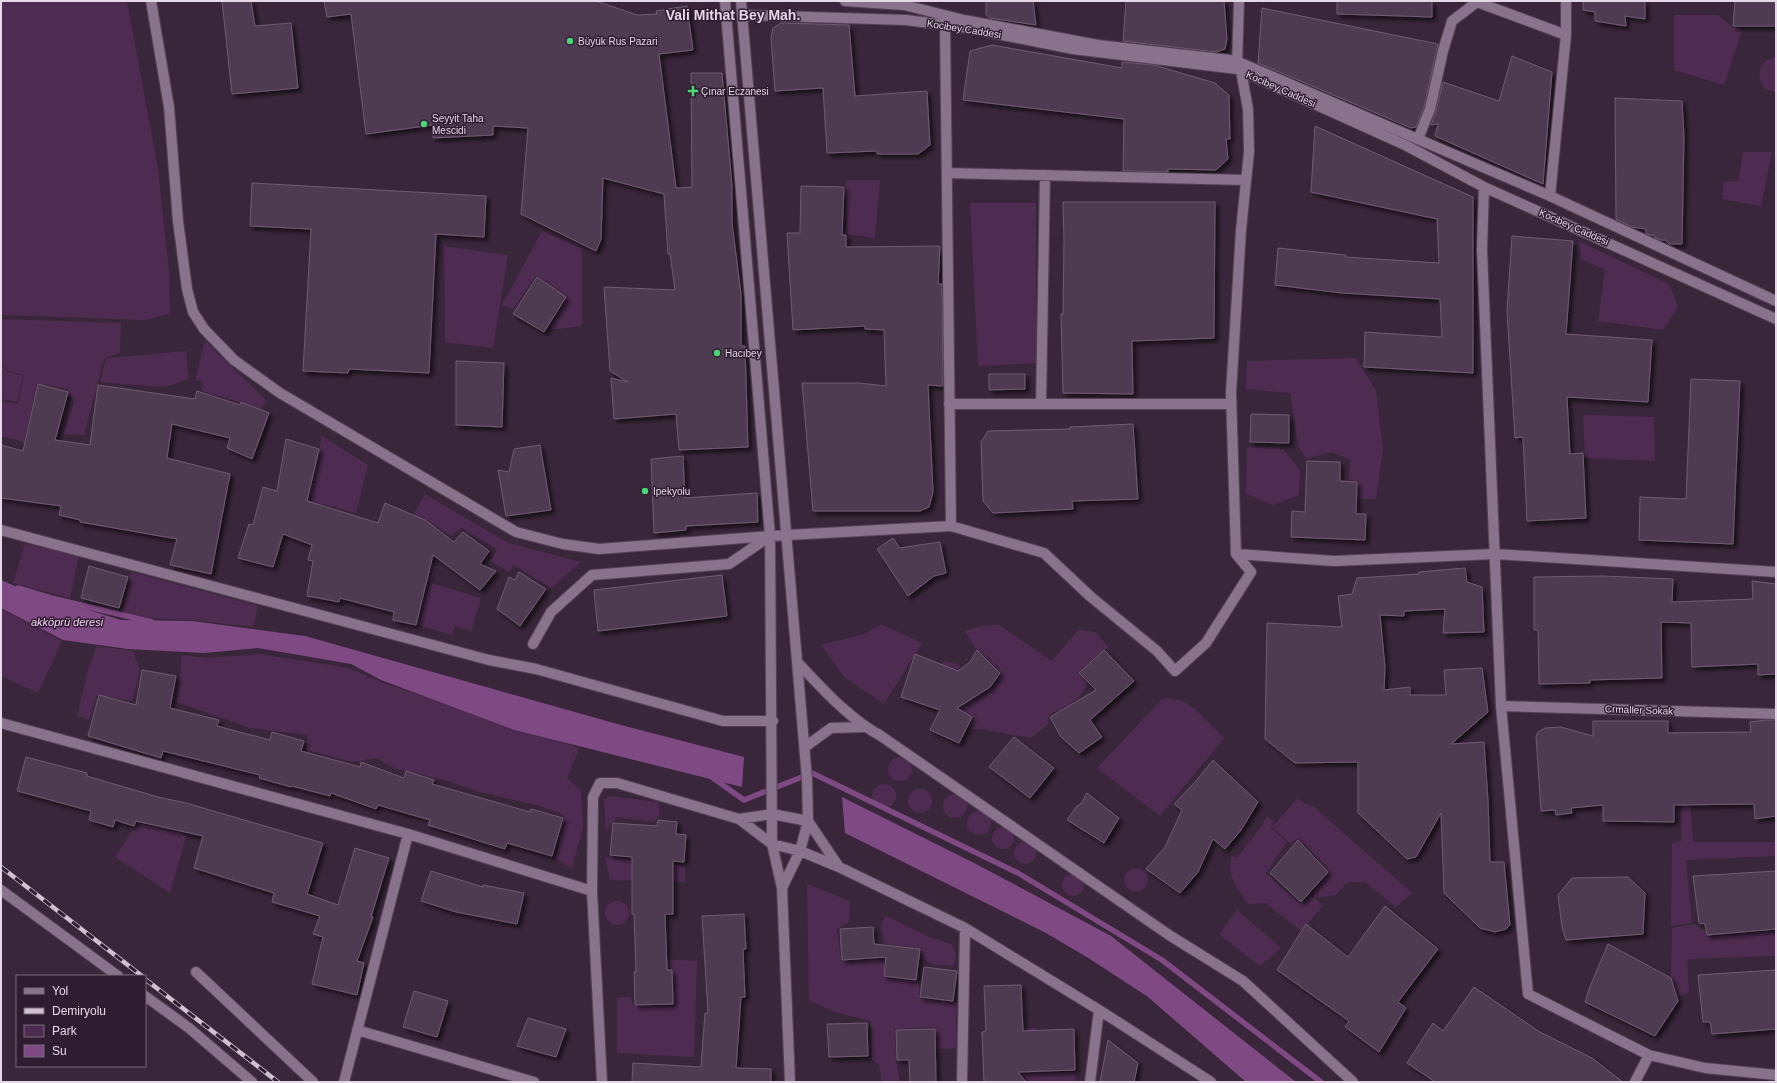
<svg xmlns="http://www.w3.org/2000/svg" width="1777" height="1083" viewBox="0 0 1777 1083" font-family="Arial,sans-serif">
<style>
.green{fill:#4e2c51}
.water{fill:#7f4984}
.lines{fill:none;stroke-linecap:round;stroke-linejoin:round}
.stream{stroke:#7f4984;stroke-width:5.5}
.building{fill:#4f3b51;stroke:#715b72;filter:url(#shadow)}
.service-casing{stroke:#534355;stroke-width:12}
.minor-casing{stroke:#534355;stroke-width:12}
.service{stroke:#89728b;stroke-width:10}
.minor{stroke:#89728b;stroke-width:10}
.rail-casing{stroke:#cfc1d0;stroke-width:4.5}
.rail{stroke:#2f1c31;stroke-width:3;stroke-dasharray:9;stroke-linecap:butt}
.poi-dot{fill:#4bd677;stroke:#2f1c31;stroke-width:1.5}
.labels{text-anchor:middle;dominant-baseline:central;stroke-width:3;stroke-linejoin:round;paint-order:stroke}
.street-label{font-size:10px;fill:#e6d9e7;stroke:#2f1c31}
.poi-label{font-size:10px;fill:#e6d9e7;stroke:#2f1c31;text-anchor:start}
.water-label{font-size:11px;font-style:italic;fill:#f6d6f8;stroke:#2f1c31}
.district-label{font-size:14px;font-weight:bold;fill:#e6d9e7;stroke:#2f1c31}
</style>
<defs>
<filter id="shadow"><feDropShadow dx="3.5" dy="3.5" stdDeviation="2" flood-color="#0009"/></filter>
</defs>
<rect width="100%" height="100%" fill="#3a263b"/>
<path class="green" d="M1 1H127L158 169 169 272 170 314 145 320 1 315Z
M1674 15H1718L1731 26 1742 30 1724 85 1674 70Z
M1776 57V92C1754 90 1754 60 1776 57Z
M1743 152H1772L1761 206 1722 199 1724 182 1738 181Z
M846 180H880L875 238 847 234Z
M970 203H1036V363L978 366Z
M542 231 582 249V326L548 330 566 298 536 275 513 309 502 305Z
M1578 241 1669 284 1678 307 1663 330 1598 321 1605 269 1582 260Z
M444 246 508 255 493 348 445 342Z
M1 319 121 323 120 353 104 358 84 435 63 434 74 403 67 389 37 383 24 442 1 436 2 401 18 404 24 375 8 371 1 363Z
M205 341 266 400 261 409 202 391V382L195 380Z
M186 351 189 379 165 387 100 382 106 358Z
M1356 358 1376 391 1383 449 1376 499H1358V481L1349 479 1351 460 1331 452 1306 459 1298 445 1290 393 1246 389 1247 361Z
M1 365 8 372 23 376 17 402 1 399Z
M1583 415 1654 417 1655 461 1585 458Z
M322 436 368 465 356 513 322 504 315 513 307 504Z
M1247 447 1283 449 1300 470 1299 495 1273 505 1246 494Z
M425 494 508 543 581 562 551 588 514 565 509 572 490 561 497 549 462 528 451 536 414 514Z
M25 544 79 555 70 598 13 583Z
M407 554 437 567 431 583 481 598 471 631 455 626 452 635 417 625 430 583 400 570Z
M131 572 258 606 253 627 192 620 149 618 122 612Z
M1 609 62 641 38 693 1 676Z
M881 624 922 643 884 704 844 677 821 645 865 634Z
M999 625 1052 661 1078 630 1096 632 1108 648 1103 650 1078 673 1087 682C1084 700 1063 707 1049 715L1048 724 1031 738 986 730 969 729 972 716 937 698 943 661 960 665V668L950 676 970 700 990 688 1001 673 974 646 965 631 980 626Z
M97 646 133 651 140 671 132 701 97 695 89 720 77 716 88 669Z
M259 654 349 668 383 683 579 748 567 778 581 791 583 827 572 868 556 859 564 815 541 806 480 792 448 781 396 769 376 758 352 762 307 750V735L250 728 177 702 182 655 208 658Z
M1163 698 1181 700 1196 710 1224 738 1160 816 1097 768Z
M888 769a12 12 0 1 1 24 0a12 12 0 1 1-24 0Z
M872 796a12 12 0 1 1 24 0a12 12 0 1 1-24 0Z
M908 801a12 12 0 1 1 24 0a12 12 0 1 1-24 0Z
M943 806a12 12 0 1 1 24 0a12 12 0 1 1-24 0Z
M1690 795 1693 842H1776V856L1686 860 1692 923 1671 926 1672 843 1681 841 1682 796Z
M610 796 658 802 660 815 653 822 617 817 606 830 604 800Z
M1297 799 1315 808 1412 893 1396 907 1365 882H1347L1336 895 1315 898 1323 906 1301 931 1266 903 1248 904C1238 890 1225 873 1232 856L1237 858 1258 831 1267 816 1274 822 1271 828 1287 842 1266 873 1300 904 1311 895 1314 898 1312 893 1329 872 1299 838 1290 843 1272 827Z
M967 823a12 12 0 1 1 24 0a12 12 0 1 1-24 0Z
M141 817 145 824 185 834 186 836 170 893 115 857Z
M992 838a11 11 0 1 1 22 0a11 11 0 1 1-22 0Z
M1014 853a11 11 0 1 1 22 0a11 11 0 1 1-22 0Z
M605 857 685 866V882L610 880Z
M1124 880a12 12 0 1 1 24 0a12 12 0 1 1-24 0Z
M1062 885a11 11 0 1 1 22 0a11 11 0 1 1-22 0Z
M807 884 850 901 849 922 837 929 841 961 885 958 883 977 919 981V998L957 1002 956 1026H958L956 1048 936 1049 935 1028 939 1027 894 1029 896 1061 900 1082H882L879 1064 872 1060 871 1021 834 1012 809 1000Z
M605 913a12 12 0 1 1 24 0a12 12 0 1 1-24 0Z
M1237 910 1281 948 1260 966 1219 934Z
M886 916 929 937 951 944 956 954 954 966 932 964 922 958 920 948 884 944 881 923Z
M1694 924 1705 931 1707 937 1776 930V956L1687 959 1689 992 1679 996 1671 976 1672 928Z
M664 959 697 961 694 1057 617 1053V998L631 997 633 1006H673V969L666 968Z
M1021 1028H1036V1050L1039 1051V1073L1075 1072 1076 1082H1027L1024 1077 1001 1073Z"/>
<path class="water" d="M1 580 24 590 121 620 192 621 305 636 621 725 744 757 742 787 515 730 381 680 351 664 258 648 204 653 128 649 63 640 1 608Z
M842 797 978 865 1111 936 1296 1082H1246L1148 997 1090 959 1046 933 845 833Z"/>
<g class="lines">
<path class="stream" d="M18 588 51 598 152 622
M713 778 744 800 812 773 1018 873 1162 960 1321 1082"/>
</g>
<path class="building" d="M222 1H251L255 26 291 23 298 88 232 94Z
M324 1H596L637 15 657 14 656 11 687 6 693 50 659 54 676 188 692 187 691 73H722L732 185V223L741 294V346H745L748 447 679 450 676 414 614 419 611 378 628 382 610 371 604 287 675 290 670 254H668L664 194 603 178 601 239 596 251 521 214 528 128 493 126V135L433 138V125L366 134 351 14 327 17Z
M986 1H1033L1036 25 990 18 986 15Z
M1126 1H1224L1227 39 1225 49 1216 52 1123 41Z
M1337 1H1432V17L1337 14Z
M1583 1H1645V19L1625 16 1626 26 1595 21V12L1583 10Z
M1735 1H1776V26H1733Z
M1262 8 1438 44 1424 107 1416 127 1411 128 1258 63Z
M781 23 849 25 855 96 927 91 930 145 918 154H877V151L827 153 823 88 775 91 771 38 773 28Z
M992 45 1122 68V62L1154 65 1215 83 1229 95 1230 139H1226L1228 159 1216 170 1168 169V172L1123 171 1124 119 963 100 970 51Z
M1512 56 1552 72 1543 184 1435 136 1438 124 1431 125 1436 111 1443 82 1499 101Z
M1615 98 1682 101 1684 136 1682 244H1669L1665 240H1661L1655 238V236L1646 234V229L1631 227 1616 219Z
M1315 126 1473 197V373L1364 367 1365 332 1442 337 1440 299 1342 293 1275 285 1278 248 1346 255 1345 257 1439 263 1437 219 1311 192Z
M252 183 486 196 484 237 436 234 429 373 349 369 348 373 303 371 311 229 250 226Z
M801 186 844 187 842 235H846V247L940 246 938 284H942L943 386 928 385 933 492 929 507 920 511H813L802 383H859L886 386 884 330 865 329V326L793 330 787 233H800Z
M1063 202H1215L1214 338 1132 341 1133 394 1063 393 1061 314H1063L1064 241Z
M1512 236 1573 241 1566 334 1652 340 1648 402 1567 397 1570 454 1583 453 1586 518 1527 521 1523 437 1515 438 1507 311Z
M537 277 566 297 544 332 513 314Z
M456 361 504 363 502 427 456 425Z
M989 374H1025V389L989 390Z
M1691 379 1740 381 1733 544 1639 540 1640 497 1686 499Z
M38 384 68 392 55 440 90 445 98 385 195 399 197 391 240 405 241 402 269 413 252 459 227 448 230 438 172 424 167 458 230 474 211 574 170 565 177 539 80 522V520L59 515 61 506 1 498V445L23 451Z
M1251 414 1289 415V443L1250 442Z
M1133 424 1138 499 1072 501 1073 509 993 513 983 501 981 442 988 431 1070 429V427Z
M286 439 319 449 307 501 378 523 385 503 425 520 454 542 463 532 489 551 480 564 496 571 480 590 433 555 416 625 393 620 394 612 340 598 339 602 307 596 313 561 308 560 312 545 283 534 273 567 238 558 249 524 253 525 263 487 277 491Z
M540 445 551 510 506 516 498 470 509 472 514 449Z
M683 456 685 498 757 493 758 522 686 526V530L654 533 651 459Z
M1307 461 1340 462V481L1357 482 1356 514H1366L1365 540 1291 537 1292 511 1305 512Z
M893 538 900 548 940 542 946 573 934 576 908 596 877 549Z
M89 566 128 577 119 608 81 598Z
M1465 568 1467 582 1482 587 1484 632 1443 633 1445 609 1404 611V616L1380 615 1385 667 1384 690 1410 687V695H1446L1444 670 1482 668 1488 712 1451 744 1484 742 1488 800 1490 862H1504L1510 925 1506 929 1495 932 1480 928 1444 893 1441 813 1416 857 1407 859 1358 813V762L1295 763 1265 739 1267 623 1342 627 1338 596 1352 594 1357 578 1419 574V572Z
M519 572 546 589 520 626 497 609 509 577 515 580Z
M722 575 727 616 598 631 594 590Z
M1603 576 1673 579 1672 602 1753 599 1752 581 1776 584V674L1758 675V664L1692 667 1691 623 1661 622 1662 678 1590 680V683L1539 684 1538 630H1534V577Z
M977 650 1000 673 990 687 957 708 972 717 959 743 930 730 940 710 901 697 915 654 958 671 970 662Z
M1104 650 1134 681 1090 720 1102 737 1079 753 1061 737 1050 717 1096 690 1079 673Z
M142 670 176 676 170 708 219 720 217 726 270 740 272 732 304 741 301 751 360 767 361 762 404 778 406 771 434 780 432 784 530 812 531 809 563 818 552 856 507 843 505 849 428 825 430 820 378 805 376 809 331 793 330 796 292 786 291 787 259 778 260 775 163 751 161 758 88 736 99 695 136 705Z
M1767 720H1776V816L1755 819 1754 804 1674 805V822L1603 821V805L1571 808 1572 813 1556 815 1555 810 1541 811 1536 737 1538 732 1545 728 1561 727 1593 736V721H1668V733L1751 732 1750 722Z
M1014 737 1054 768 1030 798 989 767Z
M26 757 87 773V776L158 797 186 803 323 843 307 894 338 905 355 848 389 858 371 917H373L357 961 364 963 357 995 312 984 323 937 313 934 320 916 272 902 274 893 194 868 203 836 136 821 134 826 115 820 113 827 89 820 91 811 17 791Z
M1213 760 1258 802 1241 830 1225 849 1213 839 1198 872 1180 893 1146 869 1165 847 1182 810 1174 804 1195 782Z
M1087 793 1119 818 1104 843 1067 820 1077 806 1081 804Z
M658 820 677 822 676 834 686 835 684 862 673 861V914H665L667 970H672L673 1004 635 1005 634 972H636L634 914H632V857L610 855 613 823 657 826Z
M1298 840 1328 872 1301 902 1270 873Z
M431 871 483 887V885L524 893 517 924 456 912 421 901Z
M1776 871V929L1707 935 1705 924 1699 923 1693 876Z
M1628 877 1645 893 1643 934 1566 940 1562 927 1558 895 1572 878Z
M1385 906 1438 949 1398 1002 1406 1008 1379 1052 1345 1027 1349 1021 1277 970 1306 924 1348 957Z
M744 914 746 949H743L745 997H741L736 1068 771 1069V1082H632L633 1063 701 1067 705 1013H708L702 916Z
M873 927 874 944 920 949 916 980 884 976 886 957 842 960 840 929Z
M1608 944 1671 978 1678 1001 1655 1036 1585 1002 1589 989Z
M924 967 957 971 953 1001 920 997Z
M1776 970V1029L1712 1034 1710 1022H1703L1698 975Z
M1021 985 1023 1031 1074 1029 1075 1070 1018 1072 1026 1082H984L982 1032 986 1031 984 986Z
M1474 987 1540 1032 1592 1058 1623 1082H1435L1407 1063 1433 1023 1443 1031Z
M414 991 448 1001 437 1037 403 1027Z
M528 1018 566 1029 556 1057 517 1046Z
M867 1023 868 1056 829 1057 827 1024Z
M935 1029 936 1082H910L909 1060H897L896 1030Z
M1108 1040 1138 1063 1134 1082H1100Z"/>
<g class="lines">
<g class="service-casing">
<path id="service" d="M1418 139 1430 109 1443 51 1452 21 1477 2 1566 35
M1550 196 1566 35V1
M533 644 551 612 592 575 729 564 770 536"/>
</g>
<g class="minor-casing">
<path id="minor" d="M151 1 169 107 178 221 187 289 193 312 204 329 234 360 280 393 516 532 563 544 599 549 770 536 951 526 1044 553 1091 597 1157 651 1175 671 1206 643 1251 572 1236 554 1231 393 1241 230 1249 152 1248 109 1241 71
M725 1 770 536 772 844 782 888 790 1082
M741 1 807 779 808 821 800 851 782 888
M845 1 904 5 964 20 1098 45 1230 60 1241 63 1550 196 1776 301
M743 15 906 20 962 27 1073 49 1237 69 1405 145 1484 187 1776 319
M945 25 951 526
M1237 67 1239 1
M947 173 1246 180
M1484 187 1482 250 1501 706 1528 994 1649 1055 1635 1082
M949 404H1231
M1041 404 1045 175
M1 530 489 660 536 669 723 721H773
M1236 554 1334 561 1495 554 1776 572
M797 662C823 689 848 718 881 736L1169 935 1243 981 1353 1082
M1501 706 1776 714
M1 723 408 834 592 891
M805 747 831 728 864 727
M739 819 772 814 808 821 839 867
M1 890 118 976
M196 972 313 1082
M145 996 189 1028 252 1082
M357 1030 534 1082
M1649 1055 1705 1068 1776 1075
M344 1082 408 834
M602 1082 592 891 593 797 600 783H617L739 819 772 844 800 851 839 867 965 928 1099 1010 1211 1082
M962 1082 965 928
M1090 1082 1099 1010"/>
</g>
<use href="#service" class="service"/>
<use href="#minor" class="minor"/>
<g class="rail-casing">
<path id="rail" d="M1 867 142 976
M145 979 278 1082"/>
</g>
<use href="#rail" class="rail"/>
</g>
<g class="poi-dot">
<circle cx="570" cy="41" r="4"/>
<path d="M691 85h4v4h4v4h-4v4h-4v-4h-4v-4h4z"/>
<circle cx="424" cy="124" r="4"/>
<circle cx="717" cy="353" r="4"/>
<circle cx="645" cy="491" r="4"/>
</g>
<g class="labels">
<g class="street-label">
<text transform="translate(964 29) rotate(9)">Kocibey Caddesi</text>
<text transform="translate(1281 89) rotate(24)">Kocibey Caddesi</text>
<text transform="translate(1574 227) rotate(24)">Kocibey Caddesi</text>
<text transform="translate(1639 710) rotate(2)">Crmaller Sokak</text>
</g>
<g class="poi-label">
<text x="578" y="41">Büyük Rus Pazari</text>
<text x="701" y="91">Çınar Eczanesi</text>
<text x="432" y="118">Seyyit Taha<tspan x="432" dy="12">Mescidi</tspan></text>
<text x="725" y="353">Hacıbey</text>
<text x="653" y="491">Ipekyolu</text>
</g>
<g class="water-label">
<text x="67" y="622">akköprü deresi</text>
</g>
<g class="district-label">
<text x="733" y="15">Vali Mithat Bey Mah.</text>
</g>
</g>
<rect width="1777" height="1083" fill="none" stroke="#e6d9e7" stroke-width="4"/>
<rect x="16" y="975" width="130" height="92" fill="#2f1c31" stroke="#78687a"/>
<rect x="24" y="988" width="20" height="6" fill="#89728b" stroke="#78687a"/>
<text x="52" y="995" font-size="12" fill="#e6d9e7">Yol</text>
<rect x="24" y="1008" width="20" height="6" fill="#cfc1d0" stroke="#78687a"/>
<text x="52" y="1015" font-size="12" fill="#e6d9e7">Demiryolu</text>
<rect x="24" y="1025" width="20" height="12" fill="#4e2c51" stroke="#78687a"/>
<text x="52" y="1035" font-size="12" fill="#e6d9e7">Park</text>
<rect x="24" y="1045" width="20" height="12" fill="#7f4984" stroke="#78687a"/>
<text x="52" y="1055" font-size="12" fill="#e6d9e7">Su</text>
</svg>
